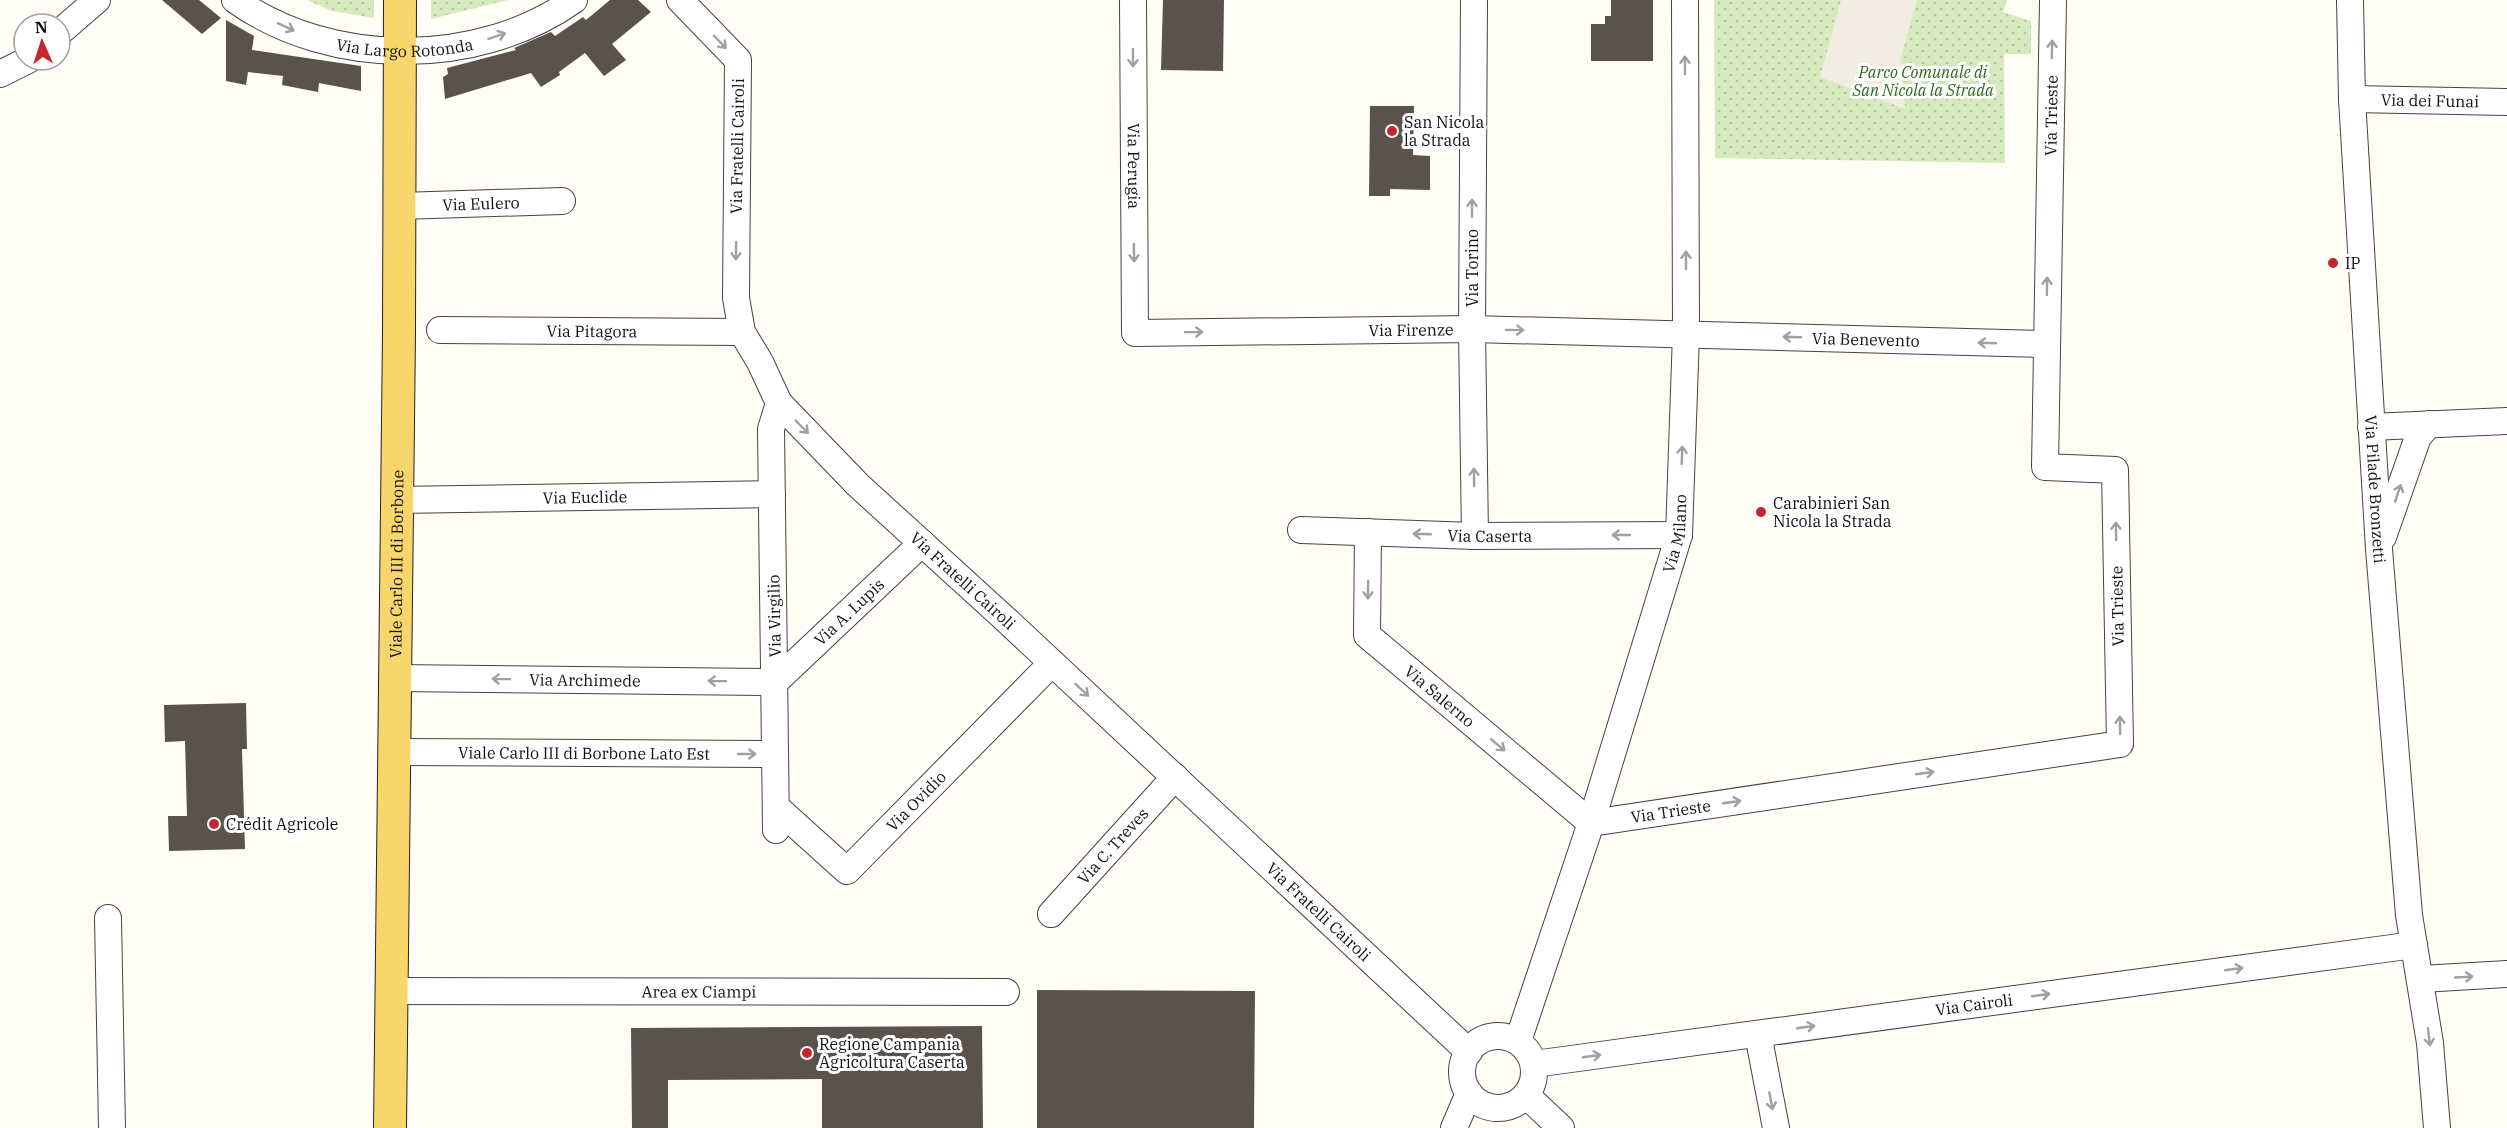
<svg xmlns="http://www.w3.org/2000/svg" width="2507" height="1128" viewBox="0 0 2507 1128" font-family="'IBM Plex Serif',serif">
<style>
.grass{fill:url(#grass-dots)}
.plaza{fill:#f1ede2}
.building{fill:#5a524d}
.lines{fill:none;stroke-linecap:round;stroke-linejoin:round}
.minor-casing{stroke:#444;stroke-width:28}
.major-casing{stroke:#222;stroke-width:34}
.minor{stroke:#fff;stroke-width:26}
.major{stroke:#f9d66b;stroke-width:32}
.oneway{stroke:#a0a0a0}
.poi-dot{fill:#c4262e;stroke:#fff;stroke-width:2}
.labels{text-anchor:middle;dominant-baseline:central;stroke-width:6;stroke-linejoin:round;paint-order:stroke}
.street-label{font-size:16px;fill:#111;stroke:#fff}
.park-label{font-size:16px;font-style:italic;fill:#2f6b1f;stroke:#fff}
.poi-label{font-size:16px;fill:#111;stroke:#fff;text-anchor:start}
</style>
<defs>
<pattern id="grass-dots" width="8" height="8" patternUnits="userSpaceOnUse" patternTransform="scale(1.5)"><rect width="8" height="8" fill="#d5ebbd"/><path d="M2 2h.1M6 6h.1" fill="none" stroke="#b6c8a1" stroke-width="1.8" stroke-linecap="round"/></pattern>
</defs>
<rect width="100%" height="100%" fill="#fffdf5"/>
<path class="grass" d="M307 0H374V18L332 11Z
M431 0H508L431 19Z
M1714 0H2007L2003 12 2031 21V54H2004L2005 163 1715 158Z"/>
<path class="plaza" d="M1841 0H1917L1901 57 1905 109 1820 77Z"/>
<path class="building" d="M162 0H199L221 18 202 34Z
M610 0H638L651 12 612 44 626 60 604 76 585 53 559 72 560 75 541 87 531 73 445 99 443 77 448 74 447 68 516 50 514 48 551 32 555 36 583 17 586 20Z
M1163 0H1224L1223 71 1161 70Z
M1611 0H1653V61H1591V24H1605V16H1611Z
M226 20 254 36 252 50 361 66V91L319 83 318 92 282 85 283 76 248 72 246 85 226 81Z
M1370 106H1414L1413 155 1430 156V190L1390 189V196H1369Z
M246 703 247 749H242L245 849 169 851 168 816H187L185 741 165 742 164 705Z
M1037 990 1255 991 1254 1128H1037Z
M982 1026 983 1128H822V1079L668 1080V1128H632L631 1028Z"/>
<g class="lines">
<g class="minor-casing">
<g id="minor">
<path id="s1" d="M235 0C331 68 478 68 574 0"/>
<path id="s2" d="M680 0 738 60 736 298 742 332 760 362 779 403 858 485 1003 617 1469 1052"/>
<path id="s3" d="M1133 0 1135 333 1472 329 2046 344"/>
<path d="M1474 0 1472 329 1475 536"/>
<path id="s4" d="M2350 0 2352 99 2379 549 2409 915 2430 1043 2437 1128"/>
<path d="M60 32 97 0"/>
<path d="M0 74 28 60"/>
<path id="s5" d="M2352 99 2507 102"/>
<path id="s6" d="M400 206 562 201"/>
<path id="s7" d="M440 330 742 332"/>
<path d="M2371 427 2507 421"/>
<path id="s8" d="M397 500 772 494"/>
<path id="s9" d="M1301 530 1475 536 1679 535"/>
<path id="s10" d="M1368 532 1367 635 1591 823 2120 744 2115 470 2045 467 2053 0"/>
<path d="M2383 537 2418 437 2429 424"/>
<path id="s11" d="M395 678 775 682 922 543"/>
<path id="s12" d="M394 752 775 754"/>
<path id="s13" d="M776 807 847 871 1052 663"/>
<path d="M776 830 771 429 779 403"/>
<path id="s14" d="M1051 914 1175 777"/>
<path d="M108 918 112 1128"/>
<path d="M2421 979 2507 974"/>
<path id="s15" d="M391 991 1006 992"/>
<path d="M1758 1034 1776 1128"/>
<circle cx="1498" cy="1072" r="36"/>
<path id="s16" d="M1518 1041 1591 823 1679 535 1686 334 1685 0"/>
<path id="s17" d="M1534 1064 2414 945"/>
<path d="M1526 1095 1561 1128"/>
<path d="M1454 1128 1469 1093"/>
</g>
</g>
<g class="major-casing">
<g id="major">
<path id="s18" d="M390 1128 399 333 400 0"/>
</g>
</g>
<use href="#minor" class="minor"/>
<use href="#major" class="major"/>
</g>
<defs><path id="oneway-shaft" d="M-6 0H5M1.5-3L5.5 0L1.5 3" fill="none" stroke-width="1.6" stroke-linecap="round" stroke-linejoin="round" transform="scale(1.5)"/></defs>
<g class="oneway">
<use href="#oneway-shaft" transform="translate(286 27) rotate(25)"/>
<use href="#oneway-shaft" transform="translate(497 36) rotate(-19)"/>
<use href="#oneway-shaft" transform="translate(720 42) rotate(46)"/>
<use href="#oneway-shaft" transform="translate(2052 49) rotate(-89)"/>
<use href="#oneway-shaft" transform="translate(1133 58) rotate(90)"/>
<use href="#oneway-shaft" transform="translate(1685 65) rotate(-90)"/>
<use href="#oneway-shaft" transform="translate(1472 208) rotate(-90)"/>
<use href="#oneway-shaft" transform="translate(736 251) rotate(91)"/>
<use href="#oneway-shaft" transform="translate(1134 253) rotate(89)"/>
<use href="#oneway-shaft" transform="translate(1686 260) rotate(-90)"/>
<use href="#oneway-shaft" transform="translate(2047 286) rotate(-89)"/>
<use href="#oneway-shaft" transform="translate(1515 330) rotate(1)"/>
<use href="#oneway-shaft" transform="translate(1194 332) rotate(-1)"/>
<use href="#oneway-shaft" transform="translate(1792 337) rotate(-178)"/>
<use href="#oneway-shaft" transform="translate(1987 343) rotate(-178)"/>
<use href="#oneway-shaft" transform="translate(802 427) rotate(46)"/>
<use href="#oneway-shaft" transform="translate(1682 455) rotate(-88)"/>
<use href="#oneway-shaft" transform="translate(1474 477) rotate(-91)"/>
<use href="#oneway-shaft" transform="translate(2398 493) rotate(-71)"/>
<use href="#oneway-shaft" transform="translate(2116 531) rotate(-91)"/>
<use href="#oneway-shaft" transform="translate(1422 534) rotate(-178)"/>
<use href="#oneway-shaft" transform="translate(1621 535) rotate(180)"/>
<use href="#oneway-shaft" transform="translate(1368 590) rotate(91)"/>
<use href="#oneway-shaft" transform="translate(501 679) rotate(-179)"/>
<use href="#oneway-shaft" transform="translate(717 681) rotate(-179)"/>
<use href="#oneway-shaft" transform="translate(1082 690) rotate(43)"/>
<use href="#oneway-shaft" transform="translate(2120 725) rotate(-91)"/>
<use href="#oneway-shaft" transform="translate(1498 745) rotate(40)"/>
<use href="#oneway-shaft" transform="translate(747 754)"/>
<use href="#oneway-shaft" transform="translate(1925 773) rotate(-8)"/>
<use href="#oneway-shaft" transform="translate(1732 802) rotate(-8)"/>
<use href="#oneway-shaft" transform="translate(2234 969) rotate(-8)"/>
<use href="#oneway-shaft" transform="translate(2464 977) rotate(-3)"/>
<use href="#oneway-shaft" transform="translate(2041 995) rotate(-8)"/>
<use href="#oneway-shaft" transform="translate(1806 1027) rotate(-8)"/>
<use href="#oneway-shaft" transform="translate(2429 1037) rotate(83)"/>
<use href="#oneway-shaft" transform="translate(1592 1056) rotate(-8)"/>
<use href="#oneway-shaft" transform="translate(1771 1101) rotate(79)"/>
</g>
<g class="poi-dot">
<circle cx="1392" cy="131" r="6"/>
<circle cx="2333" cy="263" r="6"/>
<circle cx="1761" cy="512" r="6"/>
<circle cx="214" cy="824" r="6"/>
<circle cx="807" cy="1053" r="6"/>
</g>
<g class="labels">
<g class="street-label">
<text stroke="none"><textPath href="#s1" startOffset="180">Via Largo Rotonda</textPath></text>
<text stroke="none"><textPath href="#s5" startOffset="78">Via dei Funai</textPath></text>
<text stroke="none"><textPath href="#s10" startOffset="1626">Via Trieste</textPath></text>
<text transform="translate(737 146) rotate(-89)">Via Fratelli Cairoli</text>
<text stroke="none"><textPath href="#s3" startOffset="166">Via Perugia</textPath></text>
<text stroke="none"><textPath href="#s6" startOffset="81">Via Eulero</textPath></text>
<text transform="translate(1472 268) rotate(-90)">Via Torino</text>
<text stroke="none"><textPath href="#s3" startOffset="609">Via Firenze</textPath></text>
<text stroke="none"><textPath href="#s7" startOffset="152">Via Pitagora</textPath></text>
<text stroke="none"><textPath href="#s3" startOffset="1064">Via Benevento</textPath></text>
<text stroke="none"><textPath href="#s4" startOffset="490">Via Pilade Bronzetti</textPath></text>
<text stroke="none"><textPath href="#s8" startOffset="188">Via Euclide</textPath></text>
<text stroke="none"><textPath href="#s16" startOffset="532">Via Milano</textPath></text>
<text stroke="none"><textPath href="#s9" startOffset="189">Via Caserta</textPath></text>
<text stroke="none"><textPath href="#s18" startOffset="564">Viale Carlo III di Borbone</textPath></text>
<text stroke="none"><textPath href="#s2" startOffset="692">Via Fratelli Cairoli</textPath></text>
<text transform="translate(2117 606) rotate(-91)">Via Trieste</text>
<text stroke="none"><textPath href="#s11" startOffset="482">Via A. Lupis</textPath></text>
<text transform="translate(774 616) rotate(-91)">Via Virgilio</text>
<text stroke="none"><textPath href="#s11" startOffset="190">Via Archimede</textPath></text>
<text stroke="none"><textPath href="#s10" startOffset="198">Via Salerno</textPath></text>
<text stroke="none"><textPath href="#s12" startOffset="190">Viale Carlo III di Borbone Lato Est</textPath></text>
<text stroke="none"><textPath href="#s13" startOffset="194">Via Ovidio</textPath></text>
<text stroke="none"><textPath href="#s10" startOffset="476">Via Trieste</textPath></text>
<text stroke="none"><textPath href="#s14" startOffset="92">Via C. Treves</textPath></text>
<text stroke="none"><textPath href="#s2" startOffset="1178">Via Fratelli Cairoli</textPath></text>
<text stroke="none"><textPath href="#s15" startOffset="308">Area ex Ciampi</textPath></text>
<text stroke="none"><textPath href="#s17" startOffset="444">Via Cairoli</textPath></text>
</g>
<g class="park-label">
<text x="1923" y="72">Parco Comunale di<tspan x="1923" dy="18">San Nicola la Strada</tspan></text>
</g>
<g class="poi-label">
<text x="1404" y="122">San Nicola<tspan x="1404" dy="18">la Strada</tspan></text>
<text x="2345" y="263">IP</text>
<text x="1773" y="503">Carabinieri San<tspan x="1773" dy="18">Nicola la Strada</tspan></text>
<text x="226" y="824">Crédit Agricole</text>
<text x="819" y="1044">Regione Campania<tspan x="819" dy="18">Agricoltura Caserta</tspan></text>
</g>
</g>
<g transform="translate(42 42) rotate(357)"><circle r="28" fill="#ffffff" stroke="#a0a0a0" stroke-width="1.5"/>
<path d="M0-4.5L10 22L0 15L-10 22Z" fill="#c4262e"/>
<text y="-9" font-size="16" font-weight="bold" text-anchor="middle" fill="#111111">N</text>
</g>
</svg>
